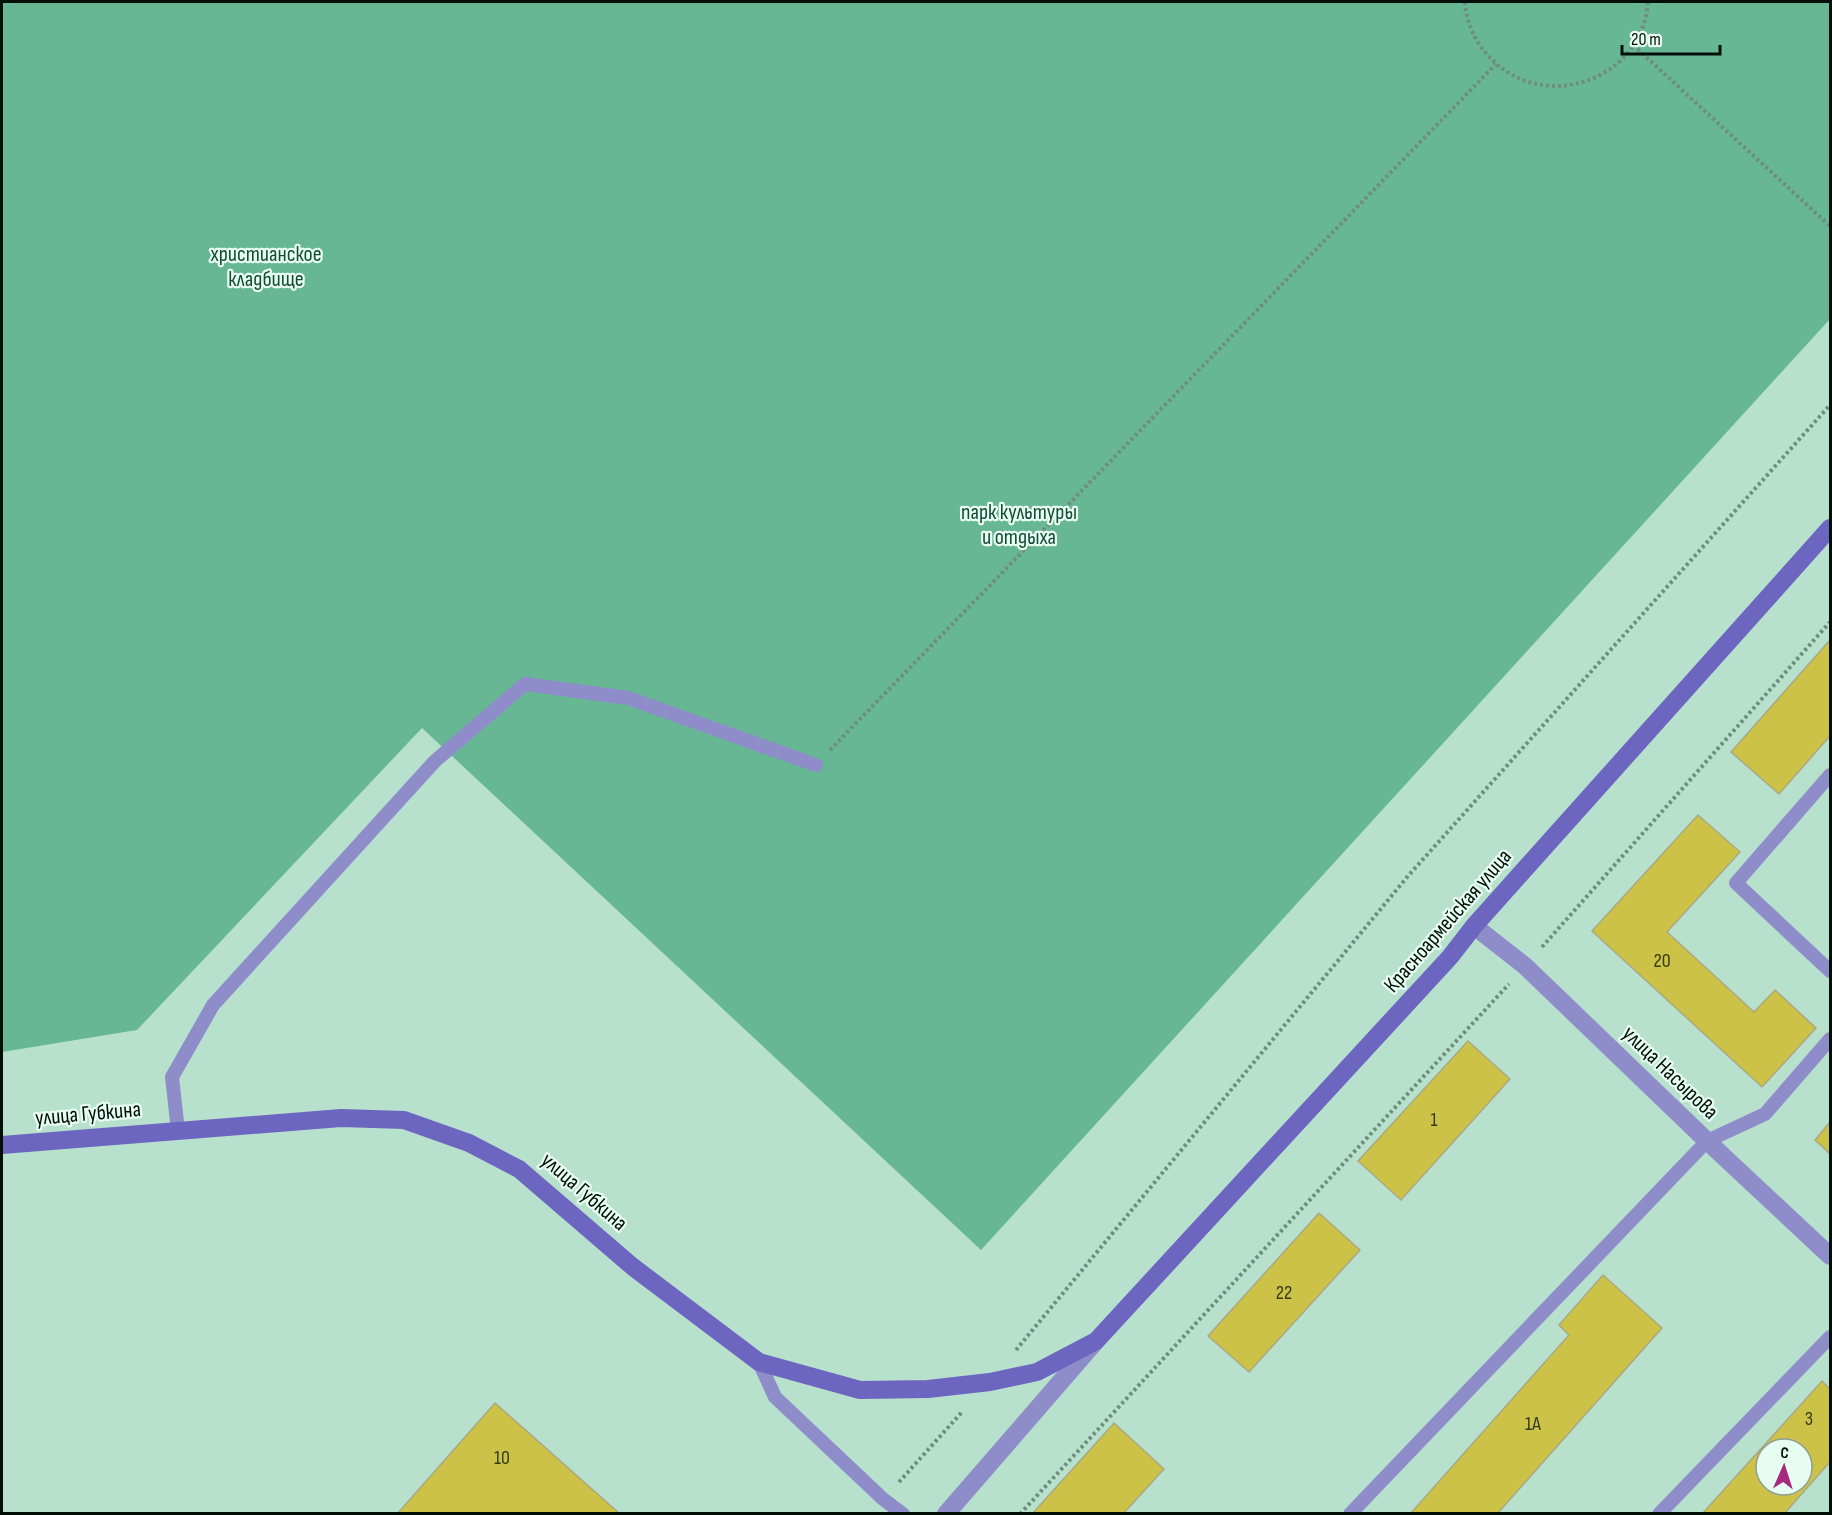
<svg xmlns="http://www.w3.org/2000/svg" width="1832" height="1515" viewBox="0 0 1832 1515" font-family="'Sofia Sans Condensed',sans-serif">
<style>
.green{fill:#67b795}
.building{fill:#cdc248;stroke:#aaa883;stroke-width:1.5;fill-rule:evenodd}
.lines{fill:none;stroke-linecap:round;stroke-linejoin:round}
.path{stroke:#6f8d7f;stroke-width:4;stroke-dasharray:3 3;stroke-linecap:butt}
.lane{stroke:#8e8dca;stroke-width:14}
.street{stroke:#8e8dca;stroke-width:18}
.secondary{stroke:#6d66c1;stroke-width:18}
.labels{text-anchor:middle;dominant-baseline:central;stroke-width:4.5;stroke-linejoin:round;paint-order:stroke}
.number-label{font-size:20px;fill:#353c19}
.park-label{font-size:22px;fill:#134c37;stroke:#e8fdf2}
.street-label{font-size:22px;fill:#020f09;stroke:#e8fdf2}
</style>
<rect width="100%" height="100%" fill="#b8e1cd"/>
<path class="green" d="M2 2H1830V319L981 1250 422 728 137 1030 2 1052Z"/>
<path class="building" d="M1830 640V736L1779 794 1731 752Z
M1698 815 1740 852 1667 932 1754 1012 1775 990 1816 1028 1762 1087 1592 931Z
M1468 1041 1510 1079 1401 1200 1358 1161Z
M1830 1122V1154L1815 1140Z
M1319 1213 1360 1250 1249 1372 1208 1336Z
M1603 1275 1662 1328 1497 1514H1410L1569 1335 1559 1325Z
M1822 1381 1830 1389V1462L1784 1514H1702ZM1766 1449H1802V1485H1766Z
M495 1403 620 1514H397Z
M1114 1423 1164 1469 1123 1514H1032Z"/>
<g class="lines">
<path class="path" d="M1465 2C1466 18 1472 35 1482 48 1532 117 1642 86 1648 2
M1633 45 1830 226
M830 750 1496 64
M1542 947 1830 622
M1016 1350 1408 876 1830 405
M899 1482 962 1412
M1020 1514 1509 984"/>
<path class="lane" d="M1830 775 1736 883 1830 971
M178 1131 172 1077 213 1005 435 761 525 684 628 698 816 765
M759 1362 775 1397 883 1499 903 1514
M1350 1514 1707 1141 1765 1114 1830 1039
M1659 1514 1830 1337"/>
<path class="street" d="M1474 926 1525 966 1707 1141 1830 1256
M946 1514 1095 1342"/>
<path class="secondary" d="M2 1145 341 1118 404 1120 469 1143 519 1169 633 1267 759 1362 860 1390 928 1389 990 1382 1037 1372 1096 1341 1450 957 1474 926 1830 528"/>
</g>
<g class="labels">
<g class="number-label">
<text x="1662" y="961">20</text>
<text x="1434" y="1120">1</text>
<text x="1284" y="1293">22</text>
<text x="1809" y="1419">3</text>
<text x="1533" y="1424">1А</text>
<text x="502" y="1458">10</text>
</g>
<g class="park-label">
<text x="266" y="254">христианское<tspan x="266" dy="25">кладбище</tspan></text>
<text x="1019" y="512">парк культуры<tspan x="1019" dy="25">и отдыха</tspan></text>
</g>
<g class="street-label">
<text transform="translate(1448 921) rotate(-49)">Красноармейская улица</text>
<text transform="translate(1670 1073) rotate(44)">улица Насырова</text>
<text transform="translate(88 1114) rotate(-5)">улица Губкина</text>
<text transform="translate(584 1192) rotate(41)">улица Губкина</text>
</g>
</g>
<rect width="1832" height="1515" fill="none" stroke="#020f09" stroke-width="6"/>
<g transform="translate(1784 1467) rotate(3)"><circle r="28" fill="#e8fdf2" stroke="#8c9e95" stroke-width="1.5"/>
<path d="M0-4.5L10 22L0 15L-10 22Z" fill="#a62a7d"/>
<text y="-9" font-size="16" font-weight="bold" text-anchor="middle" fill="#020f09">С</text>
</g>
<path d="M1622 45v9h98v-9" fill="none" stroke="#020f09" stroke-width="3"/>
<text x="1631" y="45" font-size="18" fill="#020f09" stroke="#e8fdf2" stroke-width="4.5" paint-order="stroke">20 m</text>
</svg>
